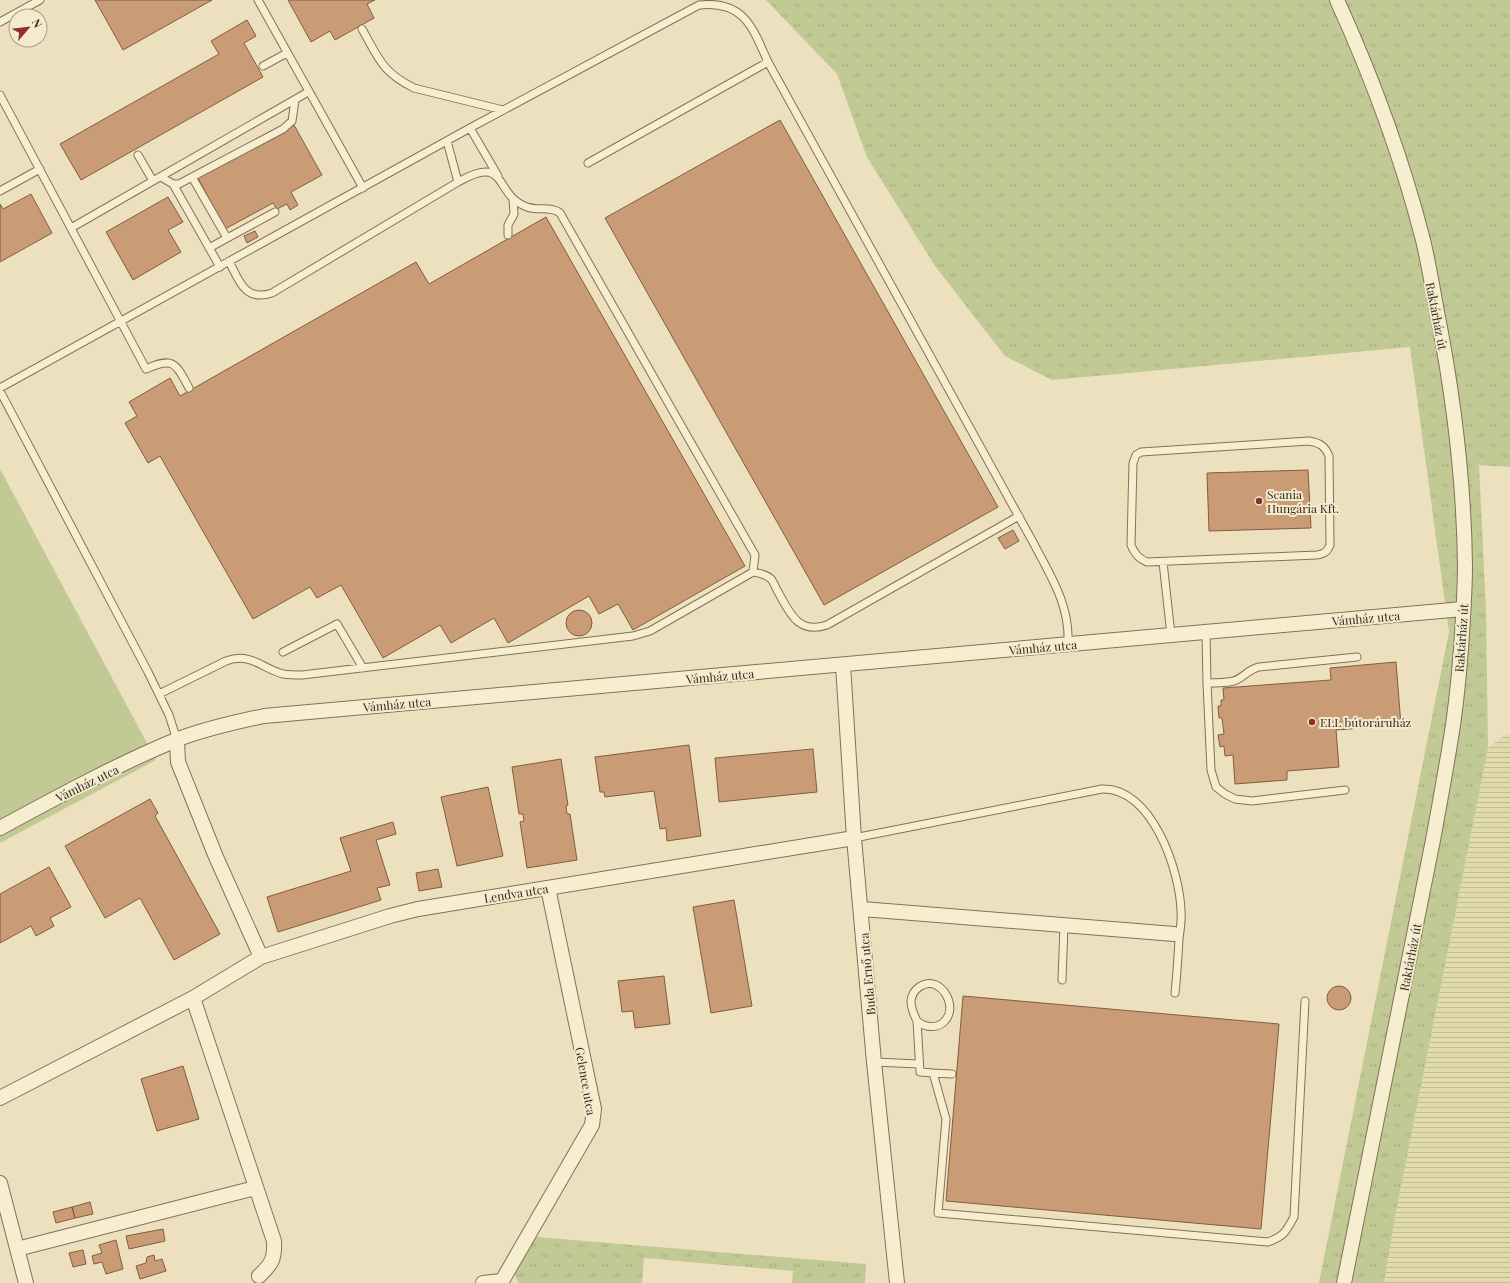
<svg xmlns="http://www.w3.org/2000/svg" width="1510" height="1283" viewBox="0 0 1510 1283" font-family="'Playfair Display',serif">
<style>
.farmland{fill:url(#farmland-rules)}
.grass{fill:url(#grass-tufts)}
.pitch{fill:#c1c994}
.building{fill:#c99c76;stroke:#825c3f}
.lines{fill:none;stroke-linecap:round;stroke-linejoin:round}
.lane-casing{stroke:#847158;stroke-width:9}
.street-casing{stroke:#847158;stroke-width:16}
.lane{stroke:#f7eed2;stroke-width:7}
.street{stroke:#f7eed2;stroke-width:14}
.poi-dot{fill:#912e2a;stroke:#f4ebce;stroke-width:1.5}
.labels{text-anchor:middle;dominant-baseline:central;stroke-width:4;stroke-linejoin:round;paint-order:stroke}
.street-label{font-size:12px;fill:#34291c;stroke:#f4ebce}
.poi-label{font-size:12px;fill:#34291c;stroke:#f4ebce;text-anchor:start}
</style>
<defs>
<pattern id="farmland-rules" width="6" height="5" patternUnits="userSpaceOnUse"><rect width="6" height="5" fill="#e1dbad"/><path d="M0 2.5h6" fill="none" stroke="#c2bc94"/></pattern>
<pattern id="grass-tufts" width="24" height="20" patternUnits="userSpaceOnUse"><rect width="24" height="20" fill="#c1c994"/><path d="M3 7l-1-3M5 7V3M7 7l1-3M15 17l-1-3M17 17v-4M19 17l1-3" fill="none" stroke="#a6ad7f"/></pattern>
</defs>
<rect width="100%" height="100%" fill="#ece0bf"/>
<path class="farmland" d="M1506 734H1510V1283H1384L1395 1217 1488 748Z"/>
<path class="grass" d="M766 0H1510V467L1479 465 1486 611 1488 748 1395 1217 1384 1283H1319L1449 632 1410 347 1052 380 1005 356 935 266 867 157 837 74Z
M536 1237 866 1264 865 1283H792L793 1271 644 1258 642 1283H519L514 1274Z"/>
<path class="pitch" d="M0 469 156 760 0 843Z"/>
<path class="building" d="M95 0H212L123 50Z
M288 0H375L367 4 374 18 335 40 330 31 311 42Z
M247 20 256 36 244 43 263 77 81 180 60 144 219 54 211 41Z
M780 120 998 507 824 605 605 218Z
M294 125 322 175 291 192 298 205 290 210 287 204 277 209 273 203 225 229 198 178Z
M31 194 52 233 0 262V204L3 209Z
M168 197 183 222 168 230 181 252 133 280 106 232Z
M546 217 745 566 633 630 618 604 599 614 589 596 508 643 494 618 451 643 440 625 383 658 341 585 317 598 310 587 253 619 160 456 148 463 125 423 137 416 129 402 170 378 180 396 416 262 429 284Z
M255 231 258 237 247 243 244 236Z
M1308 470 1311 528 1209 531 1207 473Z
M1013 530 1019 541 1005 549 998 538Z
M566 623a13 13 0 1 1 26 0a13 13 0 1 1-26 0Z
M1396 662 1401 725 1336 730 1339 767 1287 771V780L1235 784 1233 755 1225 756 1224 746 1220 747 1218 735 1224 734 1222 718H1219L1218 706H1221V700H1224L1223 688 1331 680 1330 668Z
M689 745 701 836 667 841 666 828 660 829 654 791 605 797 604 792H600L595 757Z
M813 749 817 792 719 802 715 758Z
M561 759 568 805 566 806 567 814H570L577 860 527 868 520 822 524 821 523 814H519L512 767Z
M488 787 503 856 457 866 441 797Z
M150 799 158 813 155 816 220 934 174 960 140 898 105 918 65 846Z
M393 822 396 834 376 840 390 885 377 888 381 900 278 932 267 897 351 871 340 838Z
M49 867 71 907 50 918 54 926 36 936 31 926 0 943V894Z
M438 869 442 887 419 891 416 873Z
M734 900 752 1006 711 1013 693 907Z
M664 976 670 1024 635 1028 633 1011 622 1012 618 981Z
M1327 998a12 12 0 1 1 24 0a12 12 0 1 1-24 0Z
M963 996 1279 1024 1261 1229 946 1201Z
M183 1066 199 1119 157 1131 141 1079Z
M90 1202 93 1214 75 1218 72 1207Z
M72 1207 75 1218 56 1223 53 1212Z
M163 1229 165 1241 129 1249 126 1236Z
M116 1240 123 1269 106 1274 102 1262 94 1264 92 1256 102 1253 99 1245Z
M83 1250 86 1264 73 1267 69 1253Z
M154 1255 155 1261 162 1259 166 1271 140 1279 136 1266 146 1263 147 1257Z"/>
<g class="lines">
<g class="lane-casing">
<path id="lane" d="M258 0 363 188
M0 22 40 0
M362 29C379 59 382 72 414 88L503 110
M263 66 287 53
M0 95 146 369C174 356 176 364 189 388
M470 128 498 176
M138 155 153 181
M588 163 768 62
M161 177 173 184H179L283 129 292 121 295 100
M192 177 227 238
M458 182C509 153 493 195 527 207 537 211 552 206 560 213L755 555 753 572C759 573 766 574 771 579 773 581 775 586 777 590 789 611 797 635 827 625L1019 516
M173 184 220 267
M0 191 40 169
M71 228 308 92
M508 235V225L514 214 513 199
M209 248 275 212
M229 261C239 281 245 302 272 293L458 182 447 141
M0 388 470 128 699 5C745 0 753 29 768 62L1034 544C1051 577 1070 605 1068 644
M0 391 148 672 169 715 177 740
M1309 441C1320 443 1325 446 1329 456L1330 545C1327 552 1324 554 1317 555L1147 562C1139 559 1134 553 1131 545L1133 463 1136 455 1141 452Z
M1163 562 1171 635
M1206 633 1207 683
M283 652 337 624 363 668
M159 694 226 661C251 652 261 668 283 674 289 675 295 675 302 675L633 636 650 631 753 572
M1345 790 1252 801 1235 799 1225 794 1216 787 1211 770 1207 683C1216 683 1225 683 1234 681 1243 678 1249 669 1259 667L1357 657
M854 838 1102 789C1152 787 1180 871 1181 911 1182 920 1180 930 1179 939 1178 957 1177 975 1175 993
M1062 980 1064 925
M917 1021C937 1037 960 1016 945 993 943 990 940 987 936 985 925 980 912 989 911 1001 911 1008 914 1015 917 1021L920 1072 933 1073 946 1119 938 1213 1268 1242C1284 1236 1286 1232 1294 1217L1305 1001
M874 1062 919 1064
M933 1073 952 1074"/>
</g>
<g class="street-casing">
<path id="street" d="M1337 0C1372 77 1402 158 1423 240 1429 265 1433 291 1438 317 1454 399 1464 482 1465 566 1465 583 1464 600 1463 618 1461 654 1458 690 1453 725 1447 764 1440 802 1433 840L1344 1283
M843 665 854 838 874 1062 897 1283
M177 740 178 762 216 857 261 957
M0 828C57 797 116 765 176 740 204 729 235 722 264 716L1463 609
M862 909 1174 934
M193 998 274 1241C275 1258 272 1264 259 1276
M0 1098 193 998 261 957 390 916 418 909 854 838
M0 1183 26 1283
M17 1249 255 1188
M483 1283 502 1281 592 1125 594 1109 548 888"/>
</g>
<use href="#lane" class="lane"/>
<use href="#street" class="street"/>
</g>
<g class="poi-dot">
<circle cx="1259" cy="501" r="4"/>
<circle cx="1312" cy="722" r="4"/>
</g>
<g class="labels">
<g class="street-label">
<text transform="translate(1437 316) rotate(79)">Raktárház út</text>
<text transform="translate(1366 618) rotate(-5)">Vámház utca</text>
<text transform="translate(1461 638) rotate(-86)">Raktárház út</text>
<text transform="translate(1043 647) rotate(-5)">Vámház utca</text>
<text transform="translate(720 676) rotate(-5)">Vámház utca</text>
<text transform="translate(397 704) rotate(-5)">Vámház utca</text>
<text transform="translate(87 783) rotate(-26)">Vámház utca</text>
<text transform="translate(516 893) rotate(-9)">Lendva utca</text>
<text transform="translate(1410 957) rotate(-79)">Raktárház út</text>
<text transform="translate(867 974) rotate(-95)">Buda Ernő utca</text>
<text transform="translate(586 1081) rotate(80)">Gelence utca</text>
</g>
<g class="poi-label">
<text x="1267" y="494">Scania<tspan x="1267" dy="14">Hungária Kft.</tspan></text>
<text x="1320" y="722">ELL bútoráruház</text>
</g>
</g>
<g transform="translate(28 28) rotate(62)"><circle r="19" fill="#f4ebce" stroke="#a79d87"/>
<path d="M0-3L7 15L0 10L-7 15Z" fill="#912e2a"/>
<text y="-6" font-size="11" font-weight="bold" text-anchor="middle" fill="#34291c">N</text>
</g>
</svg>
